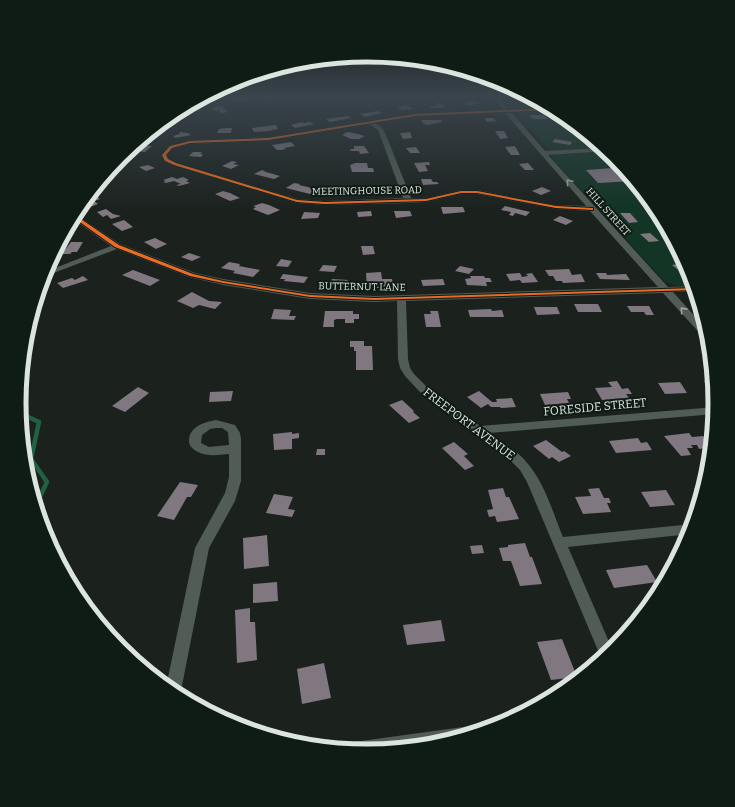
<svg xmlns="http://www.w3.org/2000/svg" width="735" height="807" viewBox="0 0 735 807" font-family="Bitter,serif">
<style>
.green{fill:#133525}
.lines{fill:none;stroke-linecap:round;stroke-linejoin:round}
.stream-far1{stroke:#226043;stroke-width:3.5}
.stream{stroke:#226043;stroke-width:4.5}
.building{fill:#807780}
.minor{fill:#515c56;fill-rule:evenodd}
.cycleway-casing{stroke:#0f1c15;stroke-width:2}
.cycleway{fill:#ed6a23;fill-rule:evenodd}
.oneway{stroke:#9da7a1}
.labels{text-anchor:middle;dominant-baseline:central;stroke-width:4;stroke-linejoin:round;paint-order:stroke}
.far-street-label{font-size:10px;fill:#dce4df;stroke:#0f1c15}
.street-label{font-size:12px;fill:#dce4df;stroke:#0f1c15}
.rim{fill:none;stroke:#dce4df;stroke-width:5}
</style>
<rect width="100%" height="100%" fill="#1b221e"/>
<path class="green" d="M499 96H528L549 107 510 108Z
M554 110 561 114 603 148 556 150 547 148 516 112Z
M607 151 614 157 657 210 690 270 694 284 679 286 665 282 551 157 553 155 558 153Z"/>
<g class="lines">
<path class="stream-far1" d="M20 413 26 416"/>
<path class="stream" d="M24 415 39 422 31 459 47 482 36 505"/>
</g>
<path class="building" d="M276 96 279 98 270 99 272 100 267 101 262 97Z
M246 97 250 100 234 102 231 100Z
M523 98 536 100 538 102 534 104 519 101Z
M473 100 482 102 472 106 464 105 468 102H465Z
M436 103H442L445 108H431L430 106 438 105Z
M406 105 413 109 401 110 398 107Z
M218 106H224L223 108 228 112 221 113 219 110 216 111 212 108Z
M378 111 382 113 365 117 360 114Z
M529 115H544L548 119H533Z
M348 116 351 118 330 122 326 119Z
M484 118H493L496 121 487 122Z
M421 120H441L442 122 427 125 423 123Z
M302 122 304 123 310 122 314 124 295 128 291 125Z
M276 125 278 129 268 131 254 132 252 128Z
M226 128H232L231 133H217L219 129Z
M495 131H504L508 138 500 139Z
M179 132 188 133 191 135 175 138 173 136 180 134Z
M347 132 354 133 365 136 359 139H351L342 135Z
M410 132 412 138 403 139 400 133Z
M555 139 572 142 570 145 552 142Z
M291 142 295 146 284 148 286 149 281 150H277L272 145Z
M141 145 152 146 145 152 135 151Z
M354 146H364L369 153 360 154 359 151H351L350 149H354Z
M515 146 520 155H511L505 147Z
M416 147 420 153H410L406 148Z
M193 152H202L200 154H203L201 157 189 156Z
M232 161 237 162 233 164 239 165 231 169 222 166Z
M429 162 430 165H425L428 171 419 172 414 163Z
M355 163H367L368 168H373L374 172H352L350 165Z
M528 163 534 170H525L519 164Z
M148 165 155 168 146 171 139 167Z
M613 168H623L634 181 598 183 586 170Z
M262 170 266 172 280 176 274 179 254 174Z
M172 177 177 179 183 177 189 180 186 181 190 183 179 186 176 185 181 184 174 181 166 183 163 182 166 181 163 180Z
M421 179H431L433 182H437L439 184 423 185Z
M294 183 300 184 299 185 316 189 310 194 286 188Z
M542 187 551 191 541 195 532 191Z
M354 188H360V190L373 189 374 194H341V190L354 189Z
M223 191 230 193 240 198 230 201 215 194Z
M96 196 100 199 94 201 98 204 88 208 82 204 88 197 90 198Z
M262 203 269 205 280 210 268 215 253 209 256 207 253 206Z
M505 206 530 212 526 216 515 213 513 216 509 215 511 212 501 210Z
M441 207H463L465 212 443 214Z
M106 209 113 214 121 216 111 219 107 215 103 217 97 212Z
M371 211 372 216 358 217 357 212Z
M394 211H410L412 216 396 218Z
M304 212 320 213 318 218 301 219Z
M620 213H630L638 222 629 223Z
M560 216 573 221 566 225 553 220Z
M124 220 133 227 122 231 112 224Z
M650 233 659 241 649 242 640 234Z
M155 238 167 244 156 249 144 242Z
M71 242H83L77 252H72L70 254H62Z
M361 246H373L375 254 363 255Z
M189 253 201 257 192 261 181 257Z
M281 259 292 261 288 267 276 266Z
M684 261 689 270 680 271 672 265 678 264 676 262Z
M229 262 240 264 239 266 260 270 253 277 233 273 235 271 221 268Z
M323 265 337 266 334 272 319 271Z
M460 266 474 269 469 274 455 271Z
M569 269 572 275 581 274 585 282 563 283 562 281H556L553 276H549L545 270Z
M133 270 160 280 150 286 122 275Z
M381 272 382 279H392L393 284H389V288H367L366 273Z
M520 273 522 277 528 276 526 274 532 273 538 282 522 283 520 280 510 281 506 274Z
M596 273H606L607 275 626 274 630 280 600 279Z
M283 274 308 277 304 283 284 281 285 279H280Z
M83 276 88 280 63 288 57 283 72 278 75 280Z
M470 276H484L485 278H490L492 282H486L487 286 467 285 465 279 471 278Z
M332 279 348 280 346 286 330 285Z
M443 279 445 285 423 286 421 280Z
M192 292 209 301 222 302 215 309 199 305 193 308 177 301Z
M574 304H598L602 312H578Z
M627 306H649L654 315H646L644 312H631Z
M534 307H557L560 314 537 315Z
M274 309 291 310 289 316H296L294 320 271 319Z
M491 309 492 311 502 310 504 317H470L468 310Z
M325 311H353V314H359V319H354V323H345V319H337L334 320V327H323Z
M430 311H438L441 327H426L424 314H431Z
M350 341H364V346H372L373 370H356V351H354V347H350Z
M714 380 715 391H712L704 381Z
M617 381 622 389 628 388 632 394H626L629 398 602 400 595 388 612 387 608 382Z
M680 382 687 393 665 394 658 383Z
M138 387 149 393 125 412 112 406Z
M233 391 231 401 209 402 210 392Z
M479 391 492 402H497L496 399 512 398 516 407 501 408 500 407H491L488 404 481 408 467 397Z
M568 392 571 399H567L569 403 545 405 540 394Z
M402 400 414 411 413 412 420 418 409 423 389 405Z
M292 432V434L299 433V438L292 439V449L274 450 273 434Z
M689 433 692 437 703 436 711 447 699 449 697 445H691L693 448H687L691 455 681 456 664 436Z
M638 438 641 443 647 442 652 450 616 453 609 441Z
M546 440 562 452 564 451 571 456 559 462 552 457 549 459 533 446Z
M454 442 468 454 464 456 474 466 465 470 442 448Z
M317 449H325V455H316Z
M180 482 198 485 191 497H187L174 520 157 516Z
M705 487 703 491 701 499 694 488Z
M503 488 506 497H509L519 519 497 522 495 516 489 517 487 510 493 509 488 490Z
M599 488 604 498H609L611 503H607L611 512 583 514 575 497 591 496 588 489Z
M666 490 675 505 650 507 641 492Z
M274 494 293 497 288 509 295 510 292 517 266 513Z
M267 535 269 566 244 569 243 538Z
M525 543 530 557H532L542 584 520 586 511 561H503L499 548 508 547V545Z
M482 545 484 553 472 554 470 546Z
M647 565 657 582 614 588 606 570Z
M277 582 278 601 253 603V584Z
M250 608V622H255L257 660 237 663 235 610Z
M441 620 445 641 407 645 403 625Z
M562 639 577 677 551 680 537 642Z
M133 647 131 658 119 648Z
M324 663 331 698 302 704 297 669Z"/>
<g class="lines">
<path class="minor" d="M207 96H221L201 99Z
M491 96H497L508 109 549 107 554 110 511 112 545 151 603 148 607 151 548 155 668 287 694 286 696 291 673 292 708 331 710 342 707 341 663 293 406 301 408 359 410 368 414 374 428 388 480 426 716 407 715 414 489 433C502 442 518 451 528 464 545 484 553 513 563 537L693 524 690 534 568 547 613 651 602 660 527 482 520 470 511 461 420 392 405 376 400 368 398 359 397 301 374 302 310 299 223 285 189 277 117 249 43 277 45 272 111 246 73 219 75 214 120 244 195 273 223 279 310 293 374 296 658 287 590 211 556 209 477 194H461L426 202 408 203 325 205 297 203 173 165 164 161 161 155 169 146 190 140 268 137 415 113 503 109ZM505 113 586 206 556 205 477 190H461L426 198H411L386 135 382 128 376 123 415 117ZM369 124 378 130 380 135 403 198 325 201 298 199 177 163 169 159 167 155 173 148 190 144 268 141Z
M216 420 235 425 240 433 241 439V481L235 501 209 548 180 696 166 687 195 548 225 493 229 477V454C218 455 206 457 196 451 192 448 189 446 189 441 189 427 204 422 216 420ZM216 428H222L228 432 229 445 209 447 201 443 202 435 210 429Z
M470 726 476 729 478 733 435 745 367 752 346 750 348 745 354 742Z"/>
<g class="cycleway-casing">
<path id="cycleway" d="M551 108 553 110 415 116 268 140 190 143 172 148 166 155 168 159 176 163 297 200 325 202 426 199 461 191H477L556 206 592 208H593V210L556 208 477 193H461L426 201 325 204 297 202 174 165 165 161 162 155 170 146 190 141 268 138 415 114Z
M75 215 119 245 193 274 223 281 310 295 374 298 695 288 696 290 374 300 310 297 223 283 190 276 115 247 74 218Z"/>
</g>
<use href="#cycleway" class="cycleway"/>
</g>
<defs><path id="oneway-chevron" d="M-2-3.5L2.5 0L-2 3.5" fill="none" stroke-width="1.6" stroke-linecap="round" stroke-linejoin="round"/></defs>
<g class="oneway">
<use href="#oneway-chevron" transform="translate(569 182) rotate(-131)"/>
<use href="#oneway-chevron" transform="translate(683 310) rotate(-132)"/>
</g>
<linearGradient id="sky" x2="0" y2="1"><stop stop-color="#0f1310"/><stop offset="0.46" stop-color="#39444c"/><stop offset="1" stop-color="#39444c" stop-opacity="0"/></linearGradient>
<rect width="735" height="209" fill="url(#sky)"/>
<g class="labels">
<g class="far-street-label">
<text transform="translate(367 191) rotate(-1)">MEETINGHOUSE ROAD</text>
<text transform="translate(608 212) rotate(48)">HILL STREET</text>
<text transform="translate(362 287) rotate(1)">BUTTERNUT LANE</text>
</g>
<g class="street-label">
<text transform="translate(595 407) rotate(-5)">FORESIDE STREET</text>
<text transform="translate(469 424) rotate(37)">FREEPORT AVENUE</text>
</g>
</g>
<path d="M0 0H735V807H0ZM26 403a341 341 0 1 1 682 0a341 341 0 1 1-682 0Z" fill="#0f1c15" fill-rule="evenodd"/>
<path class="rim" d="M26 403a341 341 0 1 1 682 0a341 341 0 1 1-682 0Z"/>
</svg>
